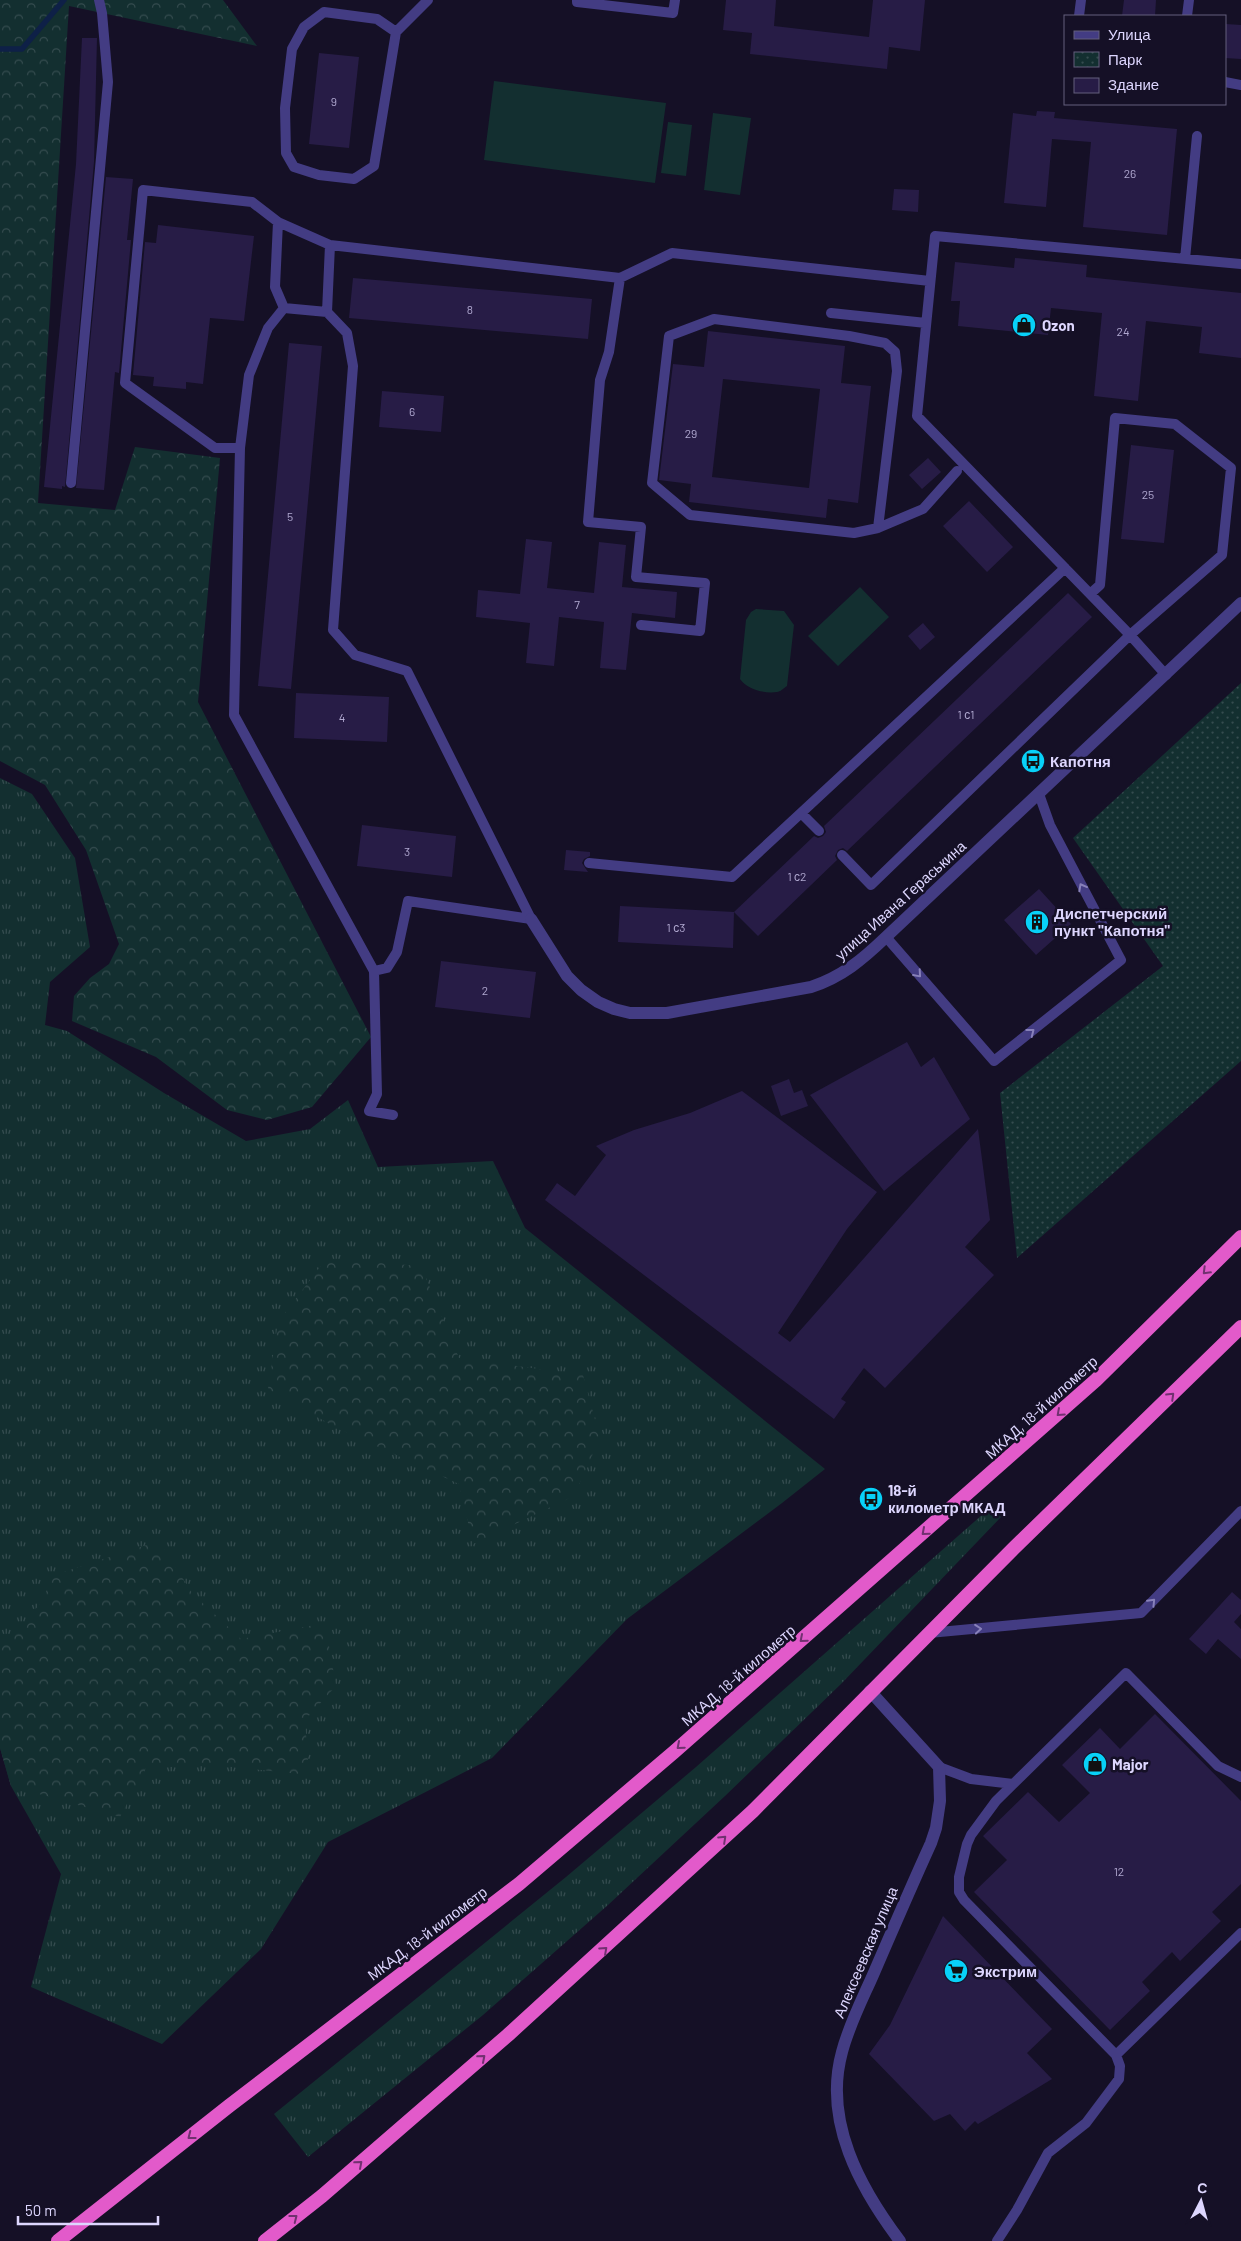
<svg xmlns="http://www.w3.org/2000/svg" width="1241" height="2241" viewBox="0 0 1241 2241" font-family="Barlow,sans-serif">
<style>
.grass{fill:url(#grass-tufts)}
.forest{fill:url(#forest-crowns)}
.park{fill:url(#park-dots)}
.pitch{fill:#132f30}
.lines{fill:none;stroke-linecap:round;stroke-linejoin:round}
.stream{stroke:#0e2047;stroke-width:5.5}
.building{fill:#271c46;fill-rule:evenodd}
.service{stroke:#433c83;stroke-width:10}
.minor{stroke:#433c83;stroke-width:12}
.tertiary{stroke:#433c83;stroke-width:12}
.trunk{stroke:#e25aca;stroke-width:14}
.oneway{stroke:#8881ba}
.oneway2{stroke:#713170}
.labels{text-anchor:middle;dominant-baseline:central;stroke-width:5;stroke-linejoin:round;paint-order:stroke}
.number-label{font-size:12px;fill:#b0a8d0}
.poi-label{font-size:15px;font-weight:bold;fill:#ddd6fe;stroke:#151026;text-anchor:start}
.street-label{font-size:15px;fill:#ddd6fe;stroke:#151026}
</style>
<defs>
<pattern id="grass-tufts" width="24" height="20" patternUnits="userSpaceOnUse" patternTransform="scale(1.25)"><rect width="24" height="20" fill="#132f30"/><path d="M3 7l-1-3M5 7V3M7 7l1-3M15 17l-1-3M17 17v-4M19 17l1-3" fill="none" stroke="#354c4f"/></pattern>
<pattern id="forest-crowns" width="20" height="18" patternUnits="userSpaceOnUse" patternTransform="scale(1.25)"><rect width="20" height="18" fill="#132f30"/><path d="M2 6a3 3 0 1 1 6 0M12 15a3 3 0 1 1 6 0" fill="none" stroke="#354c4f"/></pattern>
<pattern id="park-dots" width="8" height="8" patternUnits="userSpaceOnUse" patternTransform="scale(1.25)"><rect width="8" height="8" fill="#132f30"/><path d="M2 2h.1M6 6h.1" fill="none" stroke="#354c4f" stroke-width="1.8" stroke-linecap="round"/></pattern>
</defs>
<rect width="100%" height="100%" fill="#151026"/>
<path class="grass" d="M0 778 32 794 75 858 90 947 50 982 45 1025 67 1031 164 1093 246 1141 310 1129 348 1100 378 1167 493 1161 525 1228 825 1469 782 1503 627 1619 492 1758 328 1842 261 1949 162 2044 31 1987 61 1874 11 1786 0 1748Z
M991 1507 1001 1517 841 1684 725 1796 608 1905 483 2015 308 2157 274 2114 566 1877 696 1767Z"/>
<path class="forest" d="M0 0H223L257 46 69 6 38 503 115 510 135 447 220 458 198 702 371 1037 312 1107 267 1120 227 1110 156 1057 72 1021 74 996 90 978 109 964 119 944 86 850 45 785 0 761Z
M326 1259 421 1266 459 1358 583 1375 600 1438 574 1496 473 1544 459 1484 335 1427 268 1389 278 1322Z
M159 1541 192 1593 241 1639 325 1623 336 1686 305 1720 309 1775 214 1765 146 1768 120 1817 11 1786 0 1748V1650L40 1604 54 1575Z"/>
<path class="park" d="M1241 683V1061L1017 1258 1000 1093 1163 966 1073 838Z"/>
<path class="pitch" d="M494 81 666 103 655 183 484 160Z
M713 113 751 118 740 195 704 190Z
M668 122 692 125 686 176 661 173Z
M860 587 889 617 838 666 808 636Z
M756 609 784 611 794 625 787 686C784 688 780 692 777 692 764 694 747 689 740 679L746 620 751 612Z"/>
<g class="lines">
<path class="stream" d="M0 49H22L64 0"/>
</g>
<path class="building" d="M726 0H776L774 26 869 37 873 0H925L920 51 889 47 887 69 750 54 752 33 723 30Z
M1124 0H1156L1155 16H1122Z
M1226 24 1241 25V59L1225 58Z
M82 38H97L94 162 65 487 62 486V489L44 487 76 164Z
M319 53 359 57 349 148 309 144Z
M1037 111 1055 112 1054 118 1177 129 1167 235 1083 227 1091 142 1052 139 1046 207 1004 203 1013 113 1036 116Z
M106 177 133 179 127 240H131L119 373 115 372 104 490 76 488Z
M894 189 919 190 918 212 892 210Z
M158 225 254 236 244 321 210 318 203 384 186 382V389L153 386 154 377 133 375 145 242 156 243Z
M1015 258 1087 265 1086 277 1241 293V358L1199 353 1202 327 1146 321 1138 401 1094 396 1102 313 1051 308 1048 335 958 326 960 301H951L955 262 1014 268Z
M353 278 592 299 588 339 349 318Z
M708 331 845 346 841 383 871 386 858 503 828 499 826 518 689 502 691 484 659 480 673 364 704 367ZM723 379 820 389 809 488 712 477Z
M289 343 322 346 291 689 258 686Z
M382 391 444 396 441 432 379 427Z
M1131 445 1174 450 1164 543 1121 539Z
M928 458 941 472 922 489 909 475Z
M969 501 1013 547 987 572 943 526Z
M526 539 552 542 547 588 594 593 599 542 626 545 622 587 677 592 675 618 632 613 626 670 600 668 604 622 559 617 554 666 526 663 530 623 476 617 478 590 520 594Z
M1068 593 1092 617 847 851 843 848 838 850 835 856 837 860 758 936 734 912 814 836 818 838 823 836 826 832 824 826Z
M923 623 935 637 920 650 908 636Z
M296 693 389 697 387 742 294 738Z
M362 825 456 836 452 877 357 866Z
M566 850 590 852V856L584 859 582 863 588 872 564 870Z
M1039 889 1071 924 1036 955 1004 920Z
M620 906 734 912 733 948 618 942Z
M441 961 536 972 530 1018 435 1007Z
M907 1042 921 1067 934 1057 970 1119 884 1191 810 1095Z
M789 1079 794 1093 802 1090 808 1106 781 1116 771 1086Z
M742 1091 877 1192 847 1229 778 1333 790 1342 978 1129 990 1220 965 1247 994 1275 885 1388 864 1368 841 1399 846 1402 834 1419 545 1200 557 1183 575 1196 606 1155 596 1146 634 1130 690 1113Z
M1232 1592 1241 1600V1614L1234 1622 1241 1629V1659L1218 1639 1206 1654 1189 1639Z
M1155 1714 1241 1801V1884L1212 1912 1221 1921 1180 1961 1172 1952 1142 1982 1150 1991 1110 2030 974 1892 1007 1860 983 1836 1028 1792 1059 1822 1090 1793 1062 1765 1100 1728 1120 1749Z
M943 1916 1052 2029 1027 2053 1052 2079 978 2124 975 2121 965 2131 950 2114 934 2121 869 2054 890 2025Z"/>
<g class="lines">
<path class="service" d="M577 0V2L673 13 675 0
M1079 16 1081 0
M1187 16 1189 0
M396 32 377 19 324 12 304 27 292 49 285 108 286 153 294 167 319 175 354 179 374 166 396 32 428 0
M1225 82 1241 85
M278 222 275 287 284 308
M1185 259 1197 136
M620 278 609 352 600 380 588 522 641 527 636 577 705 583 700 631 641 625
M327 312 284 308 268 328 249 375 240 448 234 715 374 971
M831 313 926 323
M240 448H215L125 383 143 190 252 202 278 222 330 245
M71 483 108 82 102 13 99 0
M878 528 897 371 895 352 885 343 849 336 714 319 669 336 652 483 690 515 854 533 878 528 923 509 957 471
M1166 675 1130 635 917 416 935 236 1241 264
M801 813 1065 568
M842 855 871 885 1130 635 1222 555 1231 468 1175 424 1115 418 1100 585 1090 594
M589 863 732 877 801 813 819 831
M531 919 407 671 355 655 333 630 353 366 347 333 327 312 330 245 620 278 672 253 930 281
M886 937 994 1061 1121 960 1050 825 1039 794
M393 1115 369 1111 377 1094 374 971 387 968 397 952 408 901 531 919
M929 1633 1141 1613 1241 1511
M939 1767 971 1779 1013 1784
M1116 2055 1241 1933
M997 2241 1017 2210 1048 2153 1086 2123 1119 2079 1120 2066 1116 2055 964 1900 959 1892V1877L967 1844 971 1835 996 1801 1126 1673 1218 1766 1241 1777"/>
<path class="minor" d="M531 919 567 976 581 990 598 1002 614 1009 630 1013H667L811 987C842 977 863 959 886 937L1241 603"/>
<path class="tertiary" d="M870 1691 939 1767 940 1801 936 1828 931 1843C911 1887 892 1931 873 1975 862 2000 849 2025 842 2052 823 2121 860 2188 900 2241"/>
<path class="trunk" d="M58 2241 229 2106 519 1884 674 1752 1096 1380 1241 1237
M265 2241 322 2196 508 2035 753 1811 1014 1548 1241 1327"/>
</g>
<defs><path id="oneway-chevron" d="M-2-3.5L2.5 0L-2 3.5" fill="none" stroke-width="1.6" stroke-linecap="round" stroke-linejoin="round" transform="scale(1.25)"/></defs>
<g class="oneway">
<use href="#oneway-chevron" transform="translate(1082 887) rotate(-118)"/>
<use href="#oneway-chevron" transform="translate(918 974) rotate(49)"/>
<use href="#oneway-chevron" transform="translate(1031 1032) rotate(-38)"/>
<use href="#oneway-chevron" transform="translate(1152 1602) rotate(-46)"/>
<use href="#oneway-chevron" transform="translate(978 1629) rotate(-5)"/>
</g>
<g class="oneway2">
<use href="#oneway-chevron" transform="translate(1206 1271) rotate(135)"/>
<use href="#oneway-chevron" transform="translate(1171 1396) rotate(-44)"/>
<use href="#oneway-chevron" transform="translate(1060 1413) rotate(138)"/>
<use href="#oneway-chevron" transform="translate(925 1532) rotate(139)"/>
<use href="#oneway-chevron" transform="translate(803 1639) rotate(139)"/>
<use href="#oneway-chevron" transform="translate(680 1746) rotate(139)"/>
<use href="#oneway-chevron" transform="translate(723 1839) rotate(-43)"/>
<use href="#oneway-chevron" transform="translate(604 1950) rotate(-42)"/>
<use href="#oneway-chevron" transform="translate(482 2058) rotate(-41)"/>
<use href="#oneway-chevron" transform="translate(191 2136) rotate(142)"/>
<use href="#oneway-chevron" transform="translate(359 2164) rotate(-41)"/>
<use href="#oneway-chevron" transform="translate(294 2218) rotate(-38)"/>
</g>
<defs>
<g id="shop-disc" transform="scale(1.25)"><circle r="9.5" fill="#08d1f8" stroke="#151026"/><path d="M-5-2.5h2.3a2.7 3.5 0 0 1 5.4 0H5L5.5 6h-11ZM-1.5-2.5h3a1.5 2.3 0 0 0-3 0Z" fill="#111"/></g>
<g id="bus-disc" transform="scale(1.25)"><circle r="9.5" fill="#08d1f8" stroke="#151026"/><path d="M-5-6H5V4H4V6H2V4H-2V6H-4V4H-5ZM-3.5-4V0h7V-4ZM-3.5 1.2v1.5H-2V1.2ZM2 1.2v1.5H3.5V1.2Z" fill="#111"/></g>
<g id="building-disc" transform="scale(1.25)"><circle r="9.5" fill="#08d1f8" stroke="#151026"/><path d="M-4-6H4V6H1V3H-1V6H-4ZM-2.5-4.3h1.7v1.8h-1.7ZM.8-4.3h1.7v1.8H.8ZM-2.5-1h1.7V.8h-1.7ZM.8-1h1.7V.8H.8Z" fill="#111"/></g>
<g id="supermarket-disc" transform="scale(1.25)"><circle r="9.5" fill="#08d1f8" stroke="#151026"/><path d="M-6-5.5h2.5l.6 2H6L4.5 2H-2.5L-4.4-4H-6ZM-1.5 3.2a1.3 1.3 0 1 0 .1 0ZM3 3.2a1.3 1.3 0 1 0 .1 0Z" fill="#111"/></g>
</defs>
<g fill-rule="evenodd">
<use href="#shop-disc" x="1024" y="325"/>
<use href="#bus-disc" x="1033" y="761"/>
<use href="#building-disc" x="1037" y="922"/>
<use href="#bus-disc" x="871" y="1499"/>
<use href="#shop-disc" x="1095" y="1764"/>
<use href="#supermarket-disc" x="956" y="1971"/>
</g>
<g class="labels">
<g class="number-label">
<text x="334" y="101">9</text>
<text x="1130" y="173">26</text>
<text x="470" y="309">8</text>
<text x="1123" y="331">24</text>
<text x="412" y="411">6</text>
<text x="691" y="433">29</text>
<text x="1148" y="494">25</text>
<text x="290" y="516">5</text>
<text x="577" y="604">7</text>
<text x="966" y="714">1 с1</text>
<text x="342" y="717">4</text>
<text x="407" y="851">3</text>
<text x="797" y="876">1 с2</text>
<text x="676" y="927">1 с3</text>
<text x="485" y="990">2</text>
<text x="1119" y="1871">12</text>
</g>
<g class="poi-label">
<text x="1042" y="325">Ozon</text>
<text x="1050" y="761">Капотня</text>
<text x="1054" y="913">Диспетчерский<tspan x="1054" dy="17">пункт "Капотня"</tspan></text>
<text x="888" y="1490">18-й<tspan x="888" dy="17">километр МКАД</tspan></text>
<text x="1112" y="1764">Major</text>
<text x="974" y="1971">Экстрим</text>
</g>
<g class="street-label">
<text transform="translate(900 900) rotate(-42)">улица Ивана Гераськина</text>
<text transform="translate(1041 1407) rotate(-42)">МКАД, 18-й километр</text>
<text transform="translate(738 1675) rotate(-41)">МКАД, 18-й километр</text>
<text transform="translate(427 1933) rotate(-37)">МКАД, 18-й километр</text>
<text transform="translate(865 1952) rotate(-67)">Алексеевская улица</text>
</g>
</g>
<rect x="1064" y="15" width="162" height="90" fill="#151026" stroke="#655f7c"/>
<rect x="1074" y="31" width="25" height="8" fill="#433c83" stroke="#655f7c"/>
<text x="1108" y="40" font-size="15" fill="#ddd6fe">Улица</text>
<rect x="1074" y="52" width="25" height="15" fill="url(#park-dots)" stroke="#655f7c"/>
<text x="1108" y="65" font-size="15" fill="#ddd6fe">Парк</text>
<rect x="1074" y="78" width="25" height="15" fill="#271c46" stroke="#655f7c"/>
<text x="1108" y="90" font-size="15" fill="#ddd6fe">Здание</text>
<g transform="translate(1201 2201) rotate(6)" stroke="#151026" stroke-width="4" paint-order="stroke">
<path d="M0-4L9 19L0 12L-9 19Z" fill="#ddd6fe"/>
<text y="-8" font-size="14" font-weight="bold" text-anchor="middle" fill="#ddd6fe">С</text>
</g>
<path d="M18 2216v8h140v-8" fill="none" stroke="#ddd6fe" stroke-width="2.5"/>
<text x="25" y="2216" font-size="15" fill="#ddd6fe" stroke="#151026" stroke-width="4" paint-order="stroke">50 m</text>
</svg>
